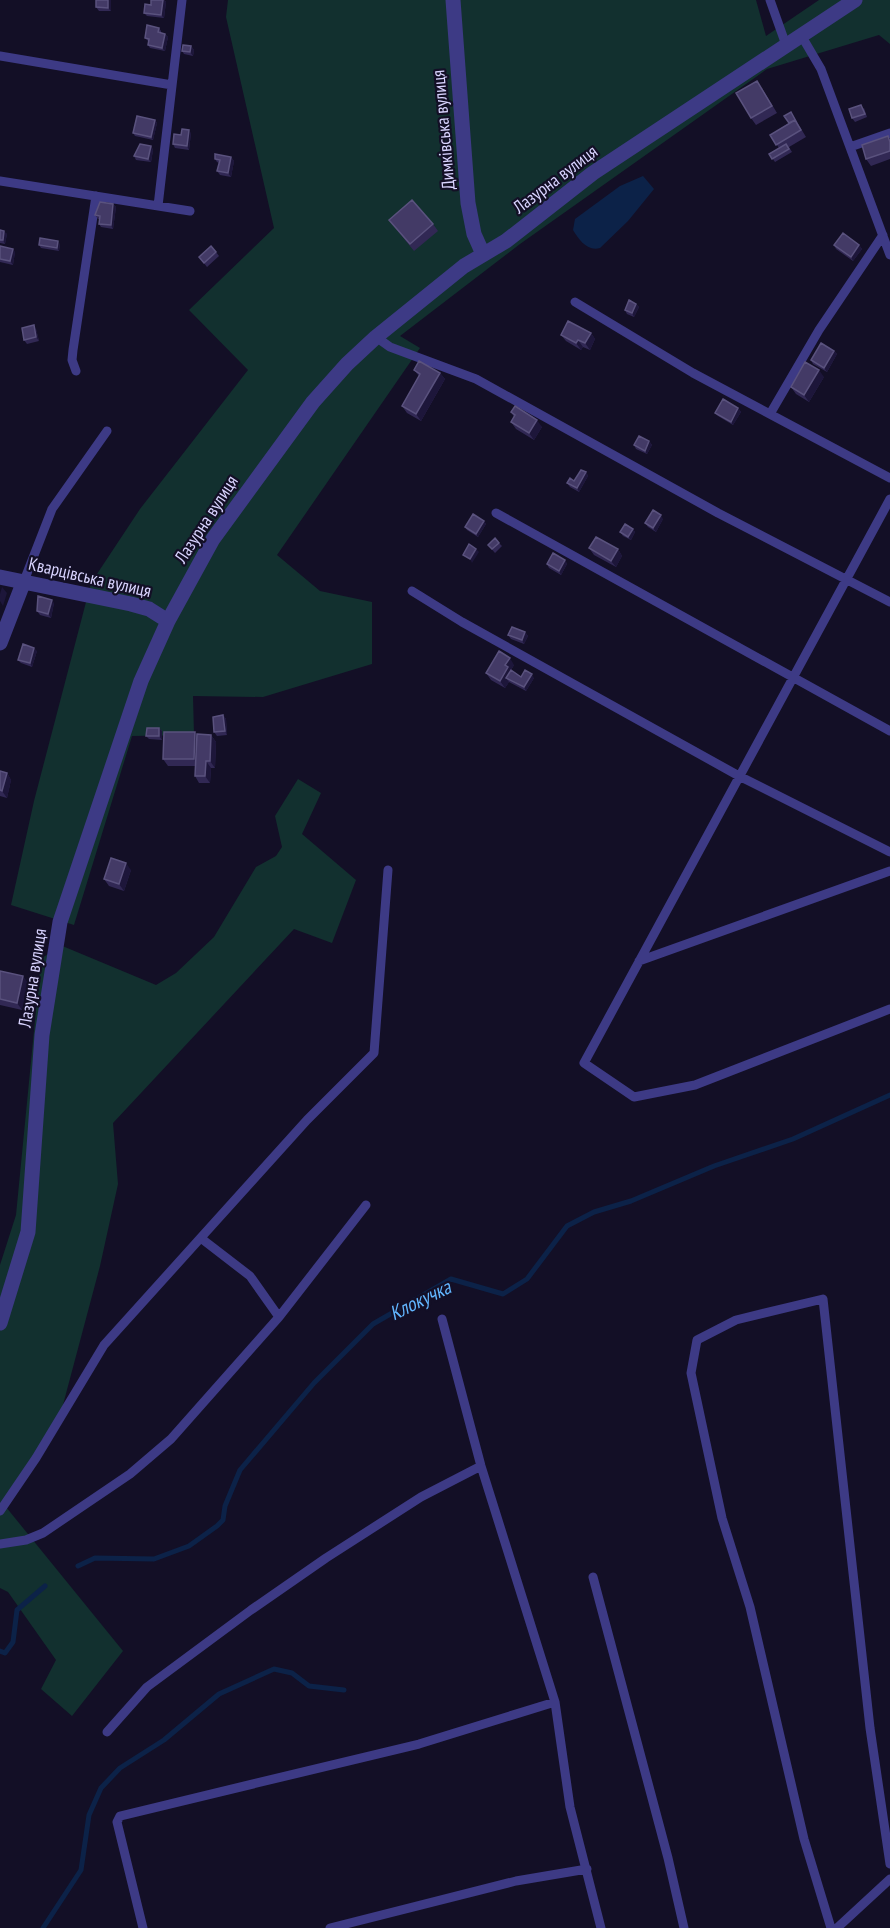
<svg xmlns="http://www.w3.org/2000/svg" width="890" height="1928" viewBox="0 0 890 1928" font-family="'PT Sans Narrow',sans-serif">
<style>
.green{fill:#12302f}
.water{fill:#0c2248}
.lines{fill:none;stroke-linecap:round;stroke-linejoin:round}
.stream{stroke:#0c2248;stroke-width:5}
.service{stroke:#3d3a85;stroke-width:9}
.minor{stroke:#3d3a85;stroke-width:15}
.wall{fill:#312854}
.shaded-wall{fill:#1d163a}
.building{fill:#433a66;stroke:#5a527e;stroke-width:1.5}
.labels{text-anchor:middle;dominant-baseline:central;stroke-width:4.5;stroke-linejoin:round;paint-order:stroke}
.street-label{font-size:18px;fill:#d9d4ff;stroke:#130f26}
.water-label{font-size:20px;font-style:italic;fill:#62b6ff;stroke:#130f26}
</style>
<rect width="100%" height="100%" fill="#130f26"/>
<path class="green" d="M228 0H756L766 36 819 0H890V44L879 35 767 69 520 244 400 336 420 348 277 555 320 591 372 602V664L263 697 193 696 194 735 132 736 74 925 11 905 34 801 91 583 140 509 248 370 189 310 274 228 226 17Z
M298 779 321 793 302 834 356 880 332 943 294 929 113 1123 118 1184 100 1266 56 1431 6 1507 123 1651 72 1716 41 1689 56 1660 8 1592 0 1588V1265L16 1215 41 959 60 945 156 985 176 973 214 937 256 867 276 856 282 847 275 816Z"/>
<path class="water" d="M643 176 654 189 628 221 600 248C588 252 579 240 573 230L575 219 620 186Z"/>
<g class="lines">
<path class="stream" d="M78 1566 95 1558 154 1559 189 1546 217 1526 223 1520 225 1506 240 1470 314 1383 373 1324 451 1279 503 1294 527 1279 567 1226 594 1212 631 1201 714 1166 793 1139 890 1095
M0 1651 5 1653 13 1642 17 1610 45 1586
M43 1928 81 1870 89 1815 101 1788 120 1768 164 1740 219 1694 274 1669 292 1673 309 1686 344 1690"/>
<path class="service" d="M770 0 786 45
M801 35 821 69 890 255
M0 56 172 85
M850 147 890 133
M0 181 190 211
M158 206 182 0
M575 302 693 373 890 478
M376 337 390 347 476 379 718 513 890 602
M76 371 72 360 73 350 96 196
M770 414 819 330 883 235
M890 499 584 1063 634 1097 695 1085 890 1009
M496 513 890 731
M24 581 52 509 107 431
M412 591 462 622 739 776 890 852
M639 961 890 871
M202 1239 250 1276 279 1317
M442 1319 481 1466 555 1702 570 1807 601 1928
M0 1511 36 1458 104 1345 307 1120 374 1053 388 870
M0 1544 26 1540 43 1533 130 1474 171 1439 279 1317 366 1205
M593 1577 668 1858 684 1928
M107 1732 147 1687 251 1610 326 1558 421 1497 481 1466
M143 1928 117 1822 120 1816 419 1744 555 1702
M330 1928 516 1881 587 1869
M831 1928 804 1839 750 1607 722 1518 691 1373 697 1340 736 1320 823 1299 870 1728 890 1864
M837 1928 890 1879"/>
<path class="minor" d="M453 0 468 203 474 234 483 254
M0 577 131 604 149 609 168 621
M0 643 24 581
M0 1323 28 1232 42 1035 60 922 141 681 168 621 213 539 313 402 347 364 376 337 464 266 506 241 593 173 855 0"/>
</g>
<path class="wall" d="M96 0H111V11H99L96 7Z
M151 0H164L166 2 164 18 147 16 144 13 151 5Z
M159 28 161 31V33L165 34 168 37 165 51 150 48 148 45V41L145 38Z
M191 46 194 50 193 56 184 54 182 51Z
M762 88 777 113 756 125 751 118Z
M864 108 867 117 855 122 852 118Z
M791 112 806 137 789 147 792 152 775 162 769 154 779 148 770 135 789 123Z
M155 120 157 123 153 140 135 136 133 133Z
M191 133 189 150 175 148 173 144 181 135Z
M890 139V159L871 166 866 159Z
M151 146 153 150 151 162 136 160 134 156Z
M231 157 234 161 231 177 220 175 217 171 219 163 217 162 215 159Z
M113 204 116 207 113 229 101 227 99 224 100 219H98L95 215Z
M389 220 433 224 438 231 414 251Z
M0 230 7 234 5 244 0 243Z
M60 244 59 251 41 248 39 245Z
M834 245H859L862 249 853 261 836 249Z
M0 246 15 252 13 265 0 262Z
M216 252 219 256 207 267 199 257Z
M636 304 639 307 634 317 627 314 625 310Z
M36 329 39 341 27 344 24 340Z
M591 333 595 339 590 350 583 347 581 350 566 341 561 335Z
M834 351 837 354 827 372 813 364 811 360Z
M414 370 440 373 445 379 421 421 407 413 402 406 419 376Z
M824 377 809 402 796 394 791 387Z
M738 408 741 412 733 425 718 416 715 413Z
M511 412 542 427 534 440 516 429 511 422 514 417Z
M649 441 652 445 647 454 636 449 634 445Z
M586 472 588 476 579 492 570 487 567 483 574 481Z
M663 519 656 532 648 527 645 523Z
M484 521 486 524 478 537 467 530 465 527Z
M633 529 635 532 631 540 623 536 620 532Z
M499 543 502 546 495 553 488 545Z
M589 548 618 549 622 556 616 567 594 555Z
M565 560 567 564 561 575 549 568 547 564Z
M54 603 51 618 40 615 37 611Z
M525 632 528 636 524 644 511 639 508 635Z
M37 651 32 667 21 663 18 660Z
M514 665 511 670 521 677 534 678 526 691 509 682 505 688 491 680 486 673Z
M223 715 226 719 227 735 217 736 214 732Z
M159 728 162 731V740L149 739 146 736Z
M197 735H211L216 742 215 768H211L210 783H199L195 776V766H168L163 759Z
M0 771 7 773 11 780 7 798 0 796Z
M131 870 124 891 109 886 104 879Z
M0 971 28 983 22 1010 0 1005Z"/>
<path class="shaded-wall" d="M108 0H111V11L108 8Z
M163 0 166 2 164 18 161 15Z
M165 34 168 37 165 51 162 48Z
M191 46 194 50 193 56 190 52Z
M155 120 157 123 153 140 151 137Z
M189 130 191 133 189 150 187 146Z
M151 146 153 150 151 162 148 159Z
M231 157 234 161 231 177 228 173Z
M113 204 116 207 113 229 111 225Z
M4 231 7 234 5 244 3 240Z
M58 241 60 244 59 251 57 248Z
M859 245 862 249 853 261 851 257Z
M13 249 15 252 13 265 10 261Z
M636 304 639 307 634 317 632 313Z
M34 325 36 329 39 341 36 337Z
M591 333 595 339 590 350 585 343Z
M578 340 583 347 581 350 576 343Z
M834 351 837 354 827 372 824 368Z
M819 370 824 377 809 402 804 395Z
M440 373 445 379 421 421 416 414Z
M738 408 741 412 733 425 731 422Z
M537 420 542 427 534 440 529 433Z
M649 441 652 445 647 454 645 451Z
M586 472 588 476 579 492 577 488Z
M661 515 663 519 656 532 653 528Z
M484 521 486 524 478 537 476 534Z
M633 529 635 532 631 540 628 537Z
M476 549 479 552 472 563 470 559Z
M618 549 622 556 616 567 611 561Z
M565 560 567 564 561 575 559 571Z
M2 587 7 593 3 606 0 601V594Z
M52 600 54 603 51 618 48 614Z
M525 632 528 636 524 644 522 640Z
M34 648 37 651 32 667 30 663Z
M510 658 514 665 506 678 509 682 505 688 500 681 505 665Z
M532 674 534 678 526 691 524 687Z
M223 715 226 719 227 735 225 731Z
M159 728 162 731V740L159 736Z
M195 732 199 739V766L194 759Z
M211 735 216 742 215 768 210 761Z
M206 761 211 768 210 783 205 776Z
M7 773 11 780 7 798 2 791Z
M126 863 131 870 124 891 119 884Z
M23 976 28 983 22 1010 17 1003Z"/>
<path class="building" d="M96 0H108V8L96 7Z
M151 0H163L161 15 144 13 145 4 151 5Z
M147 25 159 28 158 32 165 34 162 48 148 45 149 39 145 38Z
M183 45 191 46 190 52 182 51Z
M757 81 772 106 751 118 736 93Z
M861 105 865 114 852 118 849 109Z
M791 112 797 123 795 120 789 123 784 116Z
M137 116 155 120 151 137 133 133Z
M795 120 801 130 776 145 770 135Z
M182 129 189 130 187 146 173 144 174 134 181 135Z
M888 136 890 142V151L866 159 862 145Z
M140 144 151 146 148 159 134 156Z
M786 144 789 149 772 159 769 154Z
M215 154 231 157 228 173 217 171 220 160 215 159Z
M412 200 433 224 410 244 389 220Z
M100 202 113 204 111 225 99 224 100 216 95 215Z
M0 230 4 231 3 240H0Z
M843 233 859 245 851 257 834 245Z
M40 238 58 241 57 248 39 245Z
M0 246 13 249 10 261 0 259Z
M211 246 216 252 204 263 199 257Z
M629 300 636 304 632 313 625 310Z
M568 321 591 333 585 343 578 340 576 343 561 335Z
M34 325 36 337 24 340 22 328Z
M821 343 834 351 824 368 811 360Z
M419 361 440 373 416 414 402 406 420 374 414 370Z
M805 362 819 370 804 395 791 387Z
M723 399 738 408 731 422 715 413Z
M515 406 537 420 529 433 511 422 515 415 511 412Z
M639 436 649 441 645 451 634 445Z
M581 470 586 472 577 488 567 483 570 478 574 481Z
M653 510 661 515 653 528 645 523Z
M473 514 484 521 476 534 465 527Z
M625 524 633 529 628 537 620 532Z
M596 537 618 549 611 561 589 548Z
M495 538 499 543 492 549 488 545Z
M469 544 476 549 470 559 463 555Z
M553 553 565 560 559 571 547 564Z
M38 596 52 600 48 614 37 611Z
M512 627 525 632 522 640 508 635Z
M23 644 34 648 30 663 18 660Z
M499 651 510 658 505 665 508 667 500 681 486 673Z
M511 670 521 677 525 670 532 674 524 687 506 678Z
M223 715 225 731 214 732 213 717Z
M147 728H159V736H146Z
M164 732H195L194 759H163Z
M197 734 211 735 210 761H206L205 776H195Z
M0 771 7 773 2 791 0 790Z
M111 858 126 863 119 884 104 879Z
M0 971 23 976 17 1003 0 999Z"/>
<g class="labels">
<g class="street-label">
<text transform="translate(443 130) rotate(-95)">Димківська вулиця</text>
<text transform="translate(555 179) rotate(-37)">Лазурна вулиця</text>
<text transform="translate(206 519) rotate(-57)">Лазурна вулиця</text>
<text transform="translate(90 577) rotate(13)">Кварцівська вулиця</text>
<text transform="translate(32 978) rotate(-81)">Лазурна вулиця</text>
</g>
<g class="water-label">
<text transform="translate(420 1300) rotate(-26)">Клокучка</text>
</g>
</g>
</svg>
